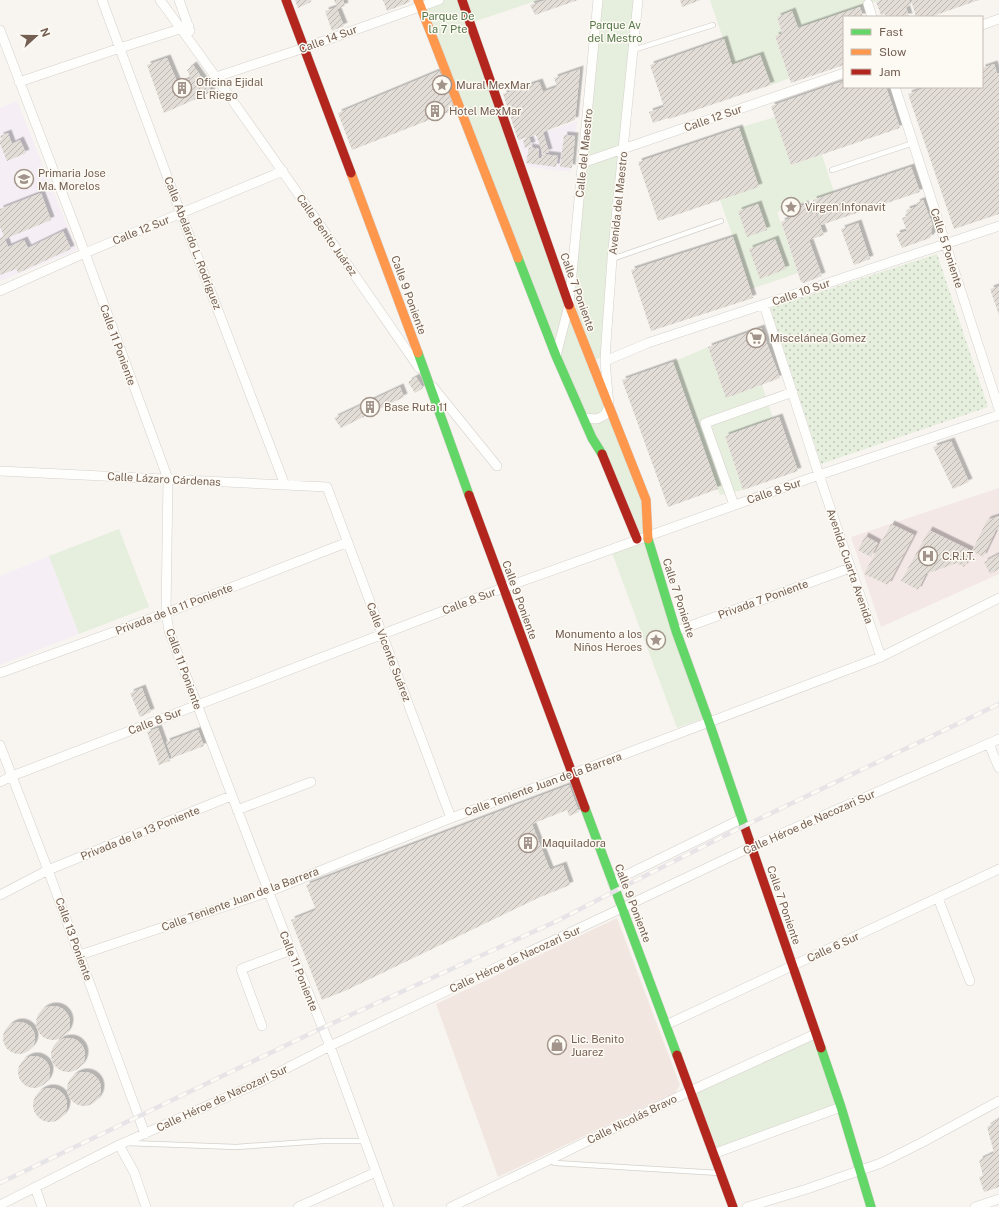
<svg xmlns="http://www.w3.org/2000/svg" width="999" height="1207" viewBox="0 0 999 1207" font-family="'Public Sans',sans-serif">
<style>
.commercial{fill:#f1e6e0}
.education{fill:#f5eff5}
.medical{fill:#f4e8e7}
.grass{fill:url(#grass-dots)}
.park{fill:#e6eedd}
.building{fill:url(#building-hatch);filter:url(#shadow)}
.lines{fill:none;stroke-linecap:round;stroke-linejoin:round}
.lane-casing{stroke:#d5d1cc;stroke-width:6}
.street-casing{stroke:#d5d1cc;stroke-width:10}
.fast-casing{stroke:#d6d1cb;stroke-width:10}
.slow-casing{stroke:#d6d1cb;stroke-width:10}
.jam-casing{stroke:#d6d1cb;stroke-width:10}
.lane{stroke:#fefefd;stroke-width:4.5}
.street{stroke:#fefefd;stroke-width:9}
.fast{stroke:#63d668;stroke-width:9}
.slow{stroke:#ff974d;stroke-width:9}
.jam{stroke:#b3261e;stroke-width:9}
.rail-casing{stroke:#e6e4e7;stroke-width:4.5}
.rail{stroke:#fdfaf4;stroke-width:3;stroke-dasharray:9;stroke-linecap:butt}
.labels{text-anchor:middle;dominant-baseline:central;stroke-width:3;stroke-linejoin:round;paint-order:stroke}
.park-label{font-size:11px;fill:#58784c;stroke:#fdfaf4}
.street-label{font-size:11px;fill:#745f52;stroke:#fdfaf4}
.poi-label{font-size:11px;fill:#745f52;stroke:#fdfaf4;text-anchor:start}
</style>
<defs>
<pattern id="grass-dots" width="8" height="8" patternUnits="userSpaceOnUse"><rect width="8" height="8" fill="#e6eedd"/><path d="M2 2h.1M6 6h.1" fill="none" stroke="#bfc4b6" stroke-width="1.8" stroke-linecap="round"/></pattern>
<pattern id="building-hatch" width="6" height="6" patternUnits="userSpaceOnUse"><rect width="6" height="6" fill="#e3ddd7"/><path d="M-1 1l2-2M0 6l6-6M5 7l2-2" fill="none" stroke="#bdb6b1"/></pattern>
<filter id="shadow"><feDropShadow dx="3.5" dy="-3.5" stdDeviation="0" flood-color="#0004"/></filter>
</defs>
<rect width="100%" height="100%" fill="#f8f5f1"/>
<path class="commercial" d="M617 918 680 1085 675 1093 498 1177 436 1004Z"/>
<path class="education" d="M17 101 77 250 0 281V108Z
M577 121 571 172 527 167 518 140H523Z
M49 556 79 634 0 665V576Z"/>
<path class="medical" d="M999 488V574L881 627 851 537Z"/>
<path class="grass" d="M937 254 988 407 821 464 770 308Z"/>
<path class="park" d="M419 0H539L470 23 645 500 648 530 637 536 593 437Z
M599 0H637L601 358 592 360 577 324 575 298 584 164Z
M710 0H881L798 28 792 12 777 17 782 33 775 37 790 78 771 85 760 55 732 65Z
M775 117 791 165 822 155 834 192 777 212 798 273 751 289 720 200 759 187 739 128Z
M708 347 726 397 762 385 773 418 725 436 743 490 720 495 673 362Z
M119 529 149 607 79 634 49 556Z
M644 539 705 718 677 728 612 553Z
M812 1037 837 1105 718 1150 694 1093Z"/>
<path class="building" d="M295 0H310L311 2 298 8Z
M334 0H343L345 6 337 9 344 26 332 31 325 11 337 7Z
M383 0H409L410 2 387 11Z
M546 0H578L535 15 530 5Z
M680 0H701L682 7Z
M881 0H909L911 5 906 7 909 17H886L885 14 881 15 876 2Z
M911 0H979L930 17H916Z
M860 7 863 17H844V65L791 83 775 36Z
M792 11 798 28 782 33 777 17Z
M724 39 732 65 760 55 771 85 669 119 668 118 653 123 649 112 664 107 650 65Z
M167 58 178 84 191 78 187 70 193 65 212 92 164 113 147 65Z
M994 64 997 73H999V214L954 229 908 94 927 87H982V68Z
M580 69 575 120 543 132 549 152 543 154 558 156 556 167 526 163 529 147 539 149 538 158H541L543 154 536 135 518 140 503 94 539 82 543 92 557 87 554 78Z
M439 71 455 110 352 150 338 113Z
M844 81V87H886L900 128 791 165 771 106Z
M739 128 759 187 658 221 638 162Z
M8 133 12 144 20 140 26 153 7 161 0 144V140H2L0 136Z
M564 135 575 136 572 168 560 167Z
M529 137 532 145 525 148 523 140Z
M911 167 920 192 821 225 813 200Z
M41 193 51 220 5 239 8 247 24 240 28 248 63 231 71 249 18 273 14 262 16 269 0 275V238L4 236 0 227V209Z
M923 200 933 226 931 229 932 235 930 238 902 248 896 234 907 231 902 218 908 216 906 210 918 206 916 203Z
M758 204 767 230 747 237 738 211Z
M805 204 809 214 815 211 824 235 809 240 822 276 804 283 801 282 781 222 790 218 787 209 795 205 796 208Z
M858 223 870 259 854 265 841 229Z
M733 237 753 298 651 331 631 270Z
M775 239 786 269 760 279 749 249Z
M999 286V315L990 289Z
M761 328 780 378 726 398 708 347Z
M673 362 718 489 668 507 622 380Z
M416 377 423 388 415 393 408 382Z
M400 387 404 397 341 428 334 418Z
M779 417 798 471 743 490 725 436Z
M951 441 969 482 953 489 933 447Z
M999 516V529L996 530 983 557 972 551 987 520Z
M891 524 914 535 888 585 864 574Z
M929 530 972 551 964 567 957 563 926 574 918 590 901 581Z
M865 536 878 543 871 557 858 550Z
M999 554V569L990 574 984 562Z
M142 688 151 712 140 717 130 693Z
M158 728 170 761 159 765 147 732Z
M198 730 204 746 172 758 166 742Z
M569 785 579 812 569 816 567 810 532 824 550 870 563 865 570 885 538 898 347 990 322 1000 291 920 316 910 306 885Z
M36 1023a17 17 0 1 1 34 0a17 17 0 1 1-34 0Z
M3 1038a16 16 0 1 1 32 0a16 16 0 1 1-32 0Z
M51 1055a17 17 0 1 1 34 0a17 17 0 1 1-34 0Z
M18 1072a16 16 0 1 1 32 0a16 16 0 1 1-32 0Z
M67 1089a17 17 0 1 1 34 0a17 17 0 1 1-34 0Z
M33 1105a17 17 0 1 1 34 0a17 17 0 1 1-34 0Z
M999 1119V1187L984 1192 979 1177 983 1176 979 1160 994 1153 987 1127Z"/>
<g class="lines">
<g class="lane-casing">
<path id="lane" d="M633 50 713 25
M832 170 913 143
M612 259 721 221
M128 1143 236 1147 323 1141H365
M549 1160 555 1163 719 1173"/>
</g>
<g class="street-casing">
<path id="street" d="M102 0 181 214 285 485
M160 0C249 121 334 245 419 368
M179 0 190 31
M868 4 872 17
M982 25 999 19
M0 30 85 253 168 479 166 613 169 631 291 950 330 1046 389 1207
M216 77 304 48 439 0
M19 82 120 48 189 26
M895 87 999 409
M582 163 844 73
M0 291 85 253 283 171
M764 305 819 475 881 657
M556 356 569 305 598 0
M605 361 648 343 999 226
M433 387 497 466
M583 418 597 419 605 415 609 406 605 361 606 343 612 259 638 0
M0 471 327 487 451 818
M734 505 705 423 793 392
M676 631 850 568
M0 673 166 613 348 542
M989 744 999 768
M0 745 48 870 145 1134
M0 782 12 776 503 588 819 475 999 415
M237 810 311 782
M612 882 741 819
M0 895 48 870 231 796
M938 898 970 981
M80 955 268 892 451 818 572 774 881 657 999 598
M666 1025 999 869
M262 1026 241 969 291 950
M119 1145 134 1172 146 1207
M713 1154 841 1107
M35 1187 42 1207
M0 1205 119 1145 256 1084 330 1046 751 847 999 739
M298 1207 376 1172
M451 1207 549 1160 690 1091 815 1034
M747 1207 807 1189 881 1163 921 1143 999 1101
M975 1207 999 1199"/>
</g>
<g class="fast-casing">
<path id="fast" d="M518 258 556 356 592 438 602 454
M418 353 469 495
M648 539 676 631 709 722 745 828
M585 808 677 1055
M821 1048 841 1107 871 1207"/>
</g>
<g class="slow-casing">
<path id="slow" d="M418 0 518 258
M351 173 418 353
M569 305 646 500 648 539"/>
</g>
<g class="jam-casing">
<path id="jam" d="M286 0 351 173
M462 0 569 305
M602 454 637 539
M469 495 585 808
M745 828 821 1048
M677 1055 733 1207"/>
</g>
<use href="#lane" class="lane"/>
<use href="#street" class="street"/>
<use href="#fast" class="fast"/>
<use href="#slow" class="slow"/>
<use href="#jam" class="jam"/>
<g class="rail-casing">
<path id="rail" d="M0 1183 322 1028 557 921 615 891 744 826 999 704"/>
</g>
<use href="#rail" class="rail"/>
</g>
<defs>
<g id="sight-ring" transform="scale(1)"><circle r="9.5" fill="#fdfaf4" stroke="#a2948a" stroke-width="1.5"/><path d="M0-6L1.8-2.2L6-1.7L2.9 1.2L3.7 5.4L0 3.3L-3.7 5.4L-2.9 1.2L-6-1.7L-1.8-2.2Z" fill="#a2948a"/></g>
<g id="building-ring" transform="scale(1)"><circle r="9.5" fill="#fdfaf4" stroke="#a2948a" stroke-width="1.5"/><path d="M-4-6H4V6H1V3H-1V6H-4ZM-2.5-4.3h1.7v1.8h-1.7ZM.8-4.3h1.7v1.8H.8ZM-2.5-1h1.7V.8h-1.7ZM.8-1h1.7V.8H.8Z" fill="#a2948a"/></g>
<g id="school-ring" transform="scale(1)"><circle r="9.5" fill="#fdfaf4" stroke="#a2948a" stroke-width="1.5"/><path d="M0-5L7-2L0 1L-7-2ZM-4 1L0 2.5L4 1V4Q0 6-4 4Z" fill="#a2948a"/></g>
<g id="supermarket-ring" transform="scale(1)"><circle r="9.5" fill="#fdfaf4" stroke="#a2948a" stroke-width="1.5"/><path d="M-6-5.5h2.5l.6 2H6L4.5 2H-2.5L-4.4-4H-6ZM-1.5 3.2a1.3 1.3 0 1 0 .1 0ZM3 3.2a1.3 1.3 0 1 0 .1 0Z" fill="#a2948a"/></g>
<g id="hospital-ring" transform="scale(1)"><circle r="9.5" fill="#fdfaf4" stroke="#a2948a" stroke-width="1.5"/><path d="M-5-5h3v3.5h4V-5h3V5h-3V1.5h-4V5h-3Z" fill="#a2948a"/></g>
<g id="shop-ring" transform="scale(1)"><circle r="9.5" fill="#fdfaf4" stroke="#a2948a" stroke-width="1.5"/><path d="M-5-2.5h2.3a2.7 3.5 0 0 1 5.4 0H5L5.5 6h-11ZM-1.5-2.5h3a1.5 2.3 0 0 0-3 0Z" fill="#a2948a"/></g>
</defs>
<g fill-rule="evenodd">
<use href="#sight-ring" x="442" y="85"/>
<use href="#building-ring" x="182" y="88"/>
<use href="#building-ring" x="435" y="111"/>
<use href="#school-ring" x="24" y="179"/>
<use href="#sight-ring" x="791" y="207"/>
<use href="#supermarket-ring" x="756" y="338"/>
<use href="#building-ring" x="370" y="407"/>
<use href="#hospital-ring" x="928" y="556"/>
<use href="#sight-ring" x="656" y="640"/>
<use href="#building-ring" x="528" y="843"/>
<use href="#shop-ring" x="557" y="1045"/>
</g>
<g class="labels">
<g class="park-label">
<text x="448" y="16">Parque De<tspan x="448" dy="13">la 7 Pte</tspan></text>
<text x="615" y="25">Parque Av<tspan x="615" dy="13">del Mestro</tspan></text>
</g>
<g class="street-label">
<text transform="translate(328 39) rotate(-20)">Calle 14 Sur</text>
<text transform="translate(713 118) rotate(-19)">Calle 12 Sur</text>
<text transform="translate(584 153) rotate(-84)">Calle del Maestro</text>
<text transform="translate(618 203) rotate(-84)">Avenida del Maestro</text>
<text transform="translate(141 230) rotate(-22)">Calle 12 Sur</text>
<text transform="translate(327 235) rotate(55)">Calle Benito Juárez</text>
<text transform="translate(193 243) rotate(69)">Calle Abelardo L. Rodríguez</text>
<text transform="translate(947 248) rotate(72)">Calle 5 Poniente</text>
<text transform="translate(578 292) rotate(70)">Calle 7 Poniente</text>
<text transform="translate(801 292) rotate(-19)">Calle 10 Sur</text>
<text transform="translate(409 295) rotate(70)">Calle 9 Poniente</text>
<text transform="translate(118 345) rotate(70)">Calle 11 Poniente</text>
<text transform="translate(164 479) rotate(3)">Calle Lázaro Cárdenas</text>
<text transform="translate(774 491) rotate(-19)">Calle 8 Sur</text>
<text transform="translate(850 566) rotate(71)">Avenida Cuarta Avenida</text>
<text transform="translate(679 598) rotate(72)">Calle 7 Poniente</text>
<text transform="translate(763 599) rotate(-20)">Privada 7 Poniente</text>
<text transform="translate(520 600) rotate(70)">Calle 9 Poniente</text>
<text transform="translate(469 601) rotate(-21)">Calle 8 Sur</text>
<text transform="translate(174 609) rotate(-21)">Privada de la 11 Poniente</text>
<text transform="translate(389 652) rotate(69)">Calle Vicente Suárez</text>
<text transform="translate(184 669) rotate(70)">Calle 11 Poniente</text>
<text transform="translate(155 721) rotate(-21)">Calle 8 Sur</text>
<text transform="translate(543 784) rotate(-20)">Calle Teniente Juan de la Barrera</text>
<text transform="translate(809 822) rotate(-24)">Calle Héroe de Nacozari Sur</text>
<text transform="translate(140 833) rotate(-22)">Privada de la 13 Poniente</text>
<text transform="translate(240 899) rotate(-20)">Calle Teniente Juan de la Barrera</text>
<text transform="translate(633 903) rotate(69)">Calle 9 Poniente</text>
<text transform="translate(784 905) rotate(71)">Calle 7 Poniente</text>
<text transform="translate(74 939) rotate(70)">Calle 13 Poniente</text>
<text transform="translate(833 947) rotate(-25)">Calle 6 Sur</text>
<text transform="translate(515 959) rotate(-25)">Calle Héroe de Nacozari Sur</text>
<text transform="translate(299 971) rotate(68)">Calle 11 Poniente</text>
<text transform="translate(222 1098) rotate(-25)">Calle Héroe de Nacozari Sur</text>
<text transform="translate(632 1119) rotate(-26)">Calle Nicolás Bravo</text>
</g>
<g class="poi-label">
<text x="196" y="82">Oficina Ejidal<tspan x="196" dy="13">El Riego</tspan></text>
<text x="456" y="85">Mural MexMar</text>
<text x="449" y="111">Hotel MexMar</text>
<text x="38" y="173">Primaria Jose<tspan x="38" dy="13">Ma. Morelos</tspan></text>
<text x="805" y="207">Virgen Infonavit</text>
<text x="770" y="338">Miscelánea Gomez</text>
<text x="384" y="407">Base Ruta 11</text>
<text x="942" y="556">C.R.I.T.</text>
<text x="642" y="634" text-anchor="end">Monumento a los<tspan x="642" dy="13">Niños Heroes</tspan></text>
<text x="542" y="843">Maquiladora</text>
<text x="571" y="1039">Lic. Benito<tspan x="571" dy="13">Juarez</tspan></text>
</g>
</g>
<rect x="843" y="16" width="140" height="72" fill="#fdfaf4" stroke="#c6bcb3"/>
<rect x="851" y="29" width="20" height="6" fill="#63d668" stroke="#c6bcb3"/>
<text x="879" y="36" font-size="12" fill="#745f52">Fast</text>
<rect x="851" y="49" width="20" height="6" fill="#ff974d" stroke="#c6bcb3"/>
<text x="879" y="56" font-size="12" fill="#745f52">Slow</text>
<rect x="851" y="69" width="20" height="6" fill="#b3261e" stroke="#c6bcb3"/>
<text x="879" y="76" font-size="12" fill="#745f52">Jam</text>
<g transform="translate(36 36) rotate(69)" stroke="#fdfaf4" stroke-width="3" paint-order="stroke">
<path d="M0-3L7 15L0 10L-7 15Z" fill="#745f52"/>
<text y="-6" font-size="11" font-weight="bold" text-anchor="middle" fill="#745f52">N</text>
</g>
</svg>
